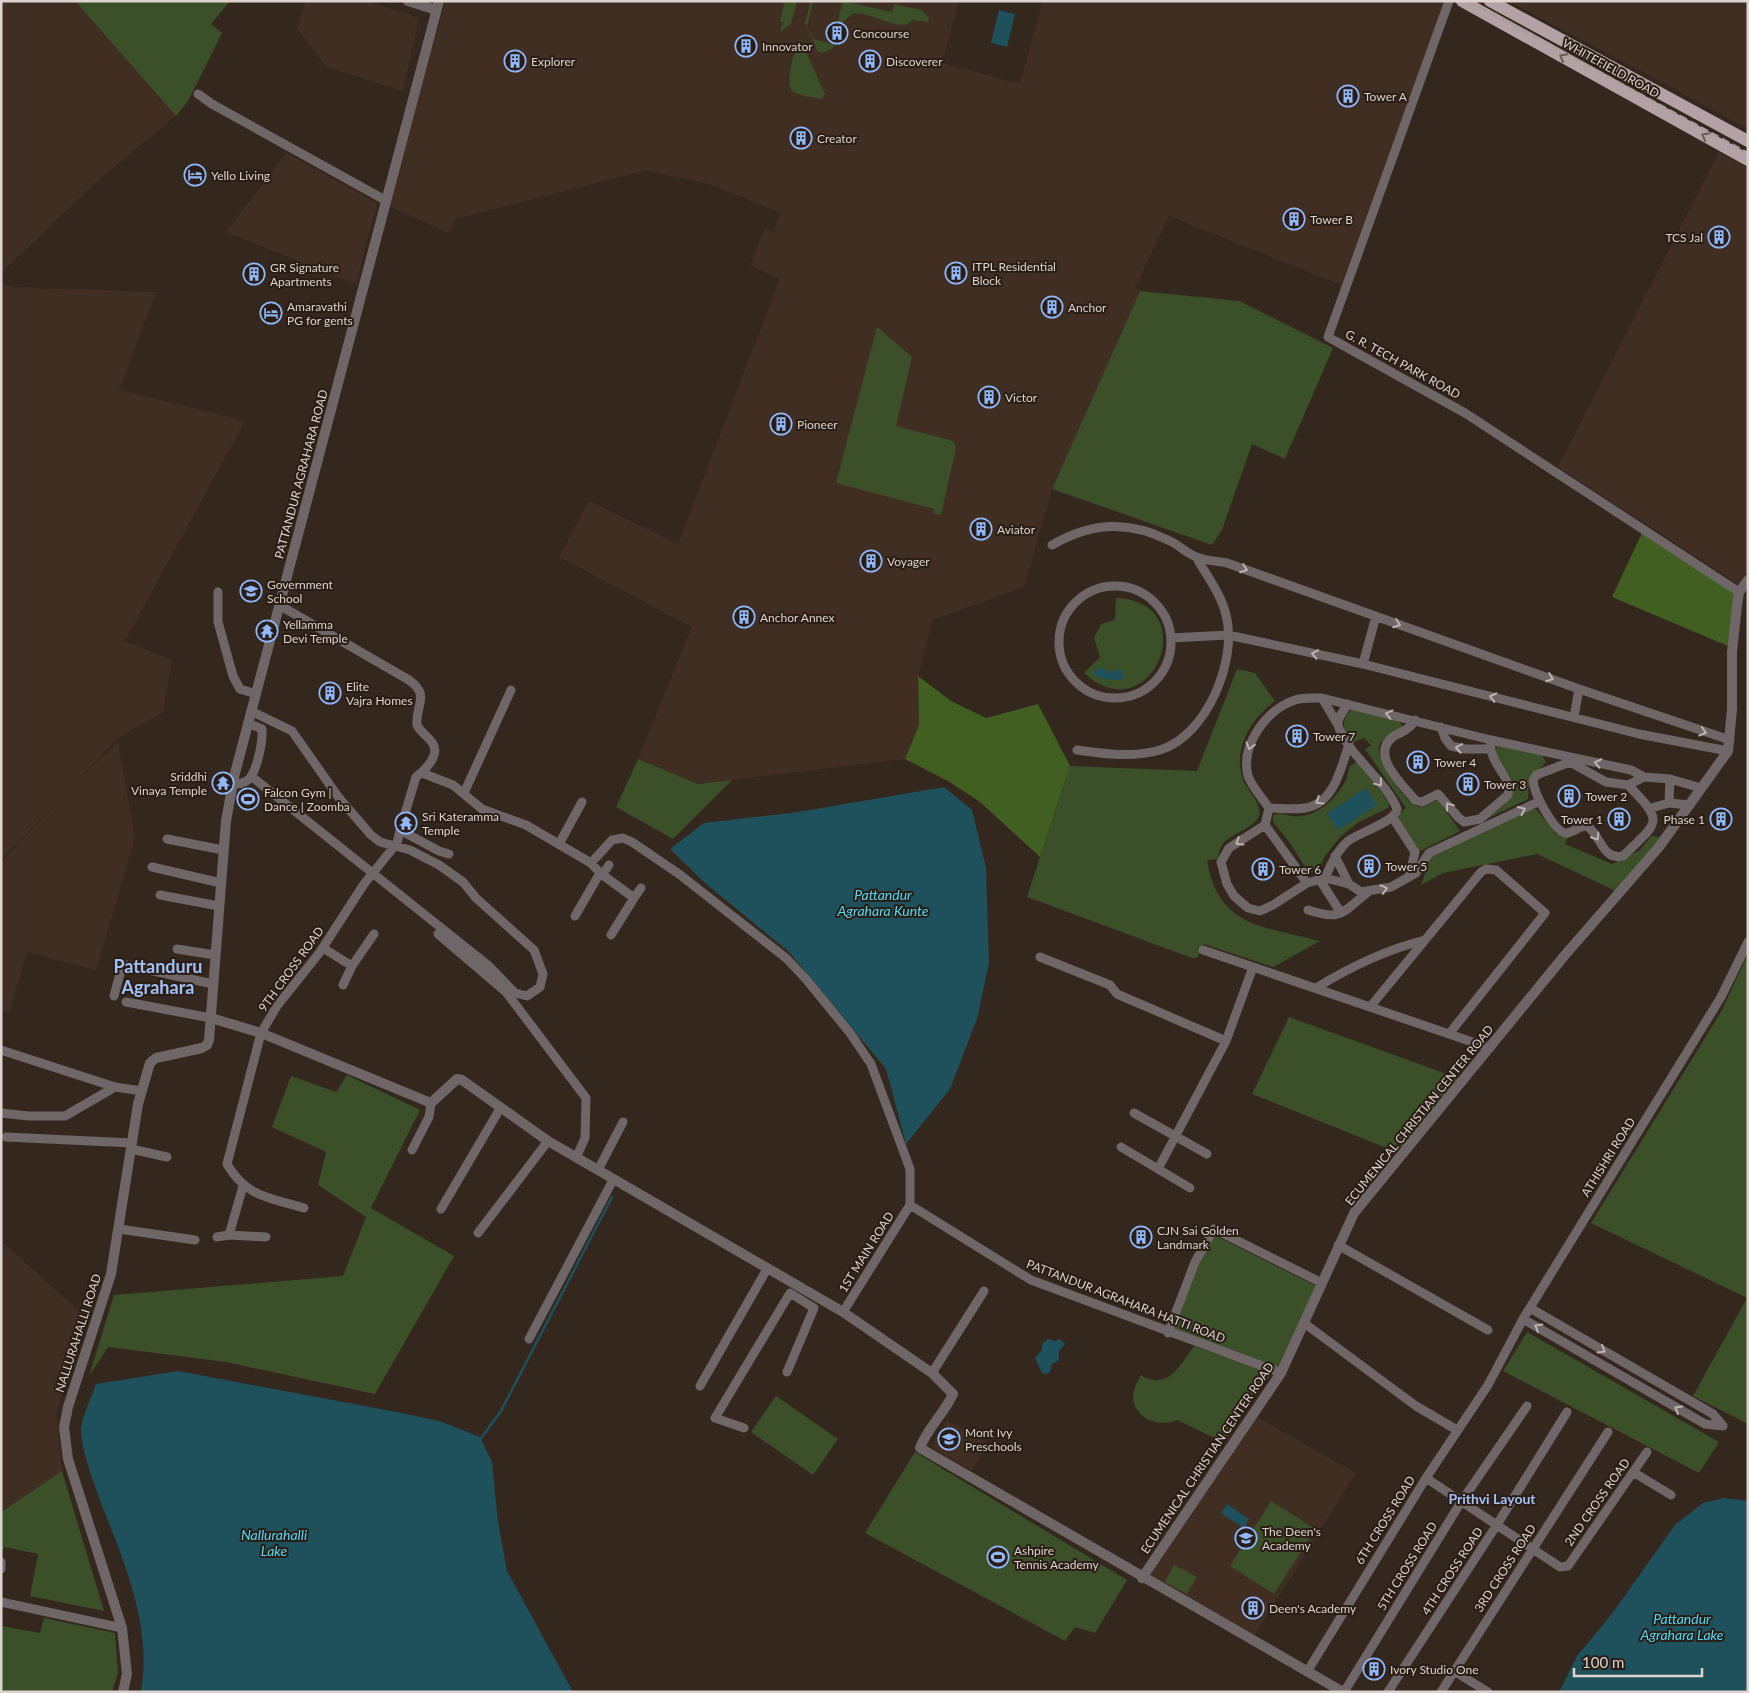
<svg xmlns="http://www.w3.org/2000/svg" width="1749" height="1693" viewBox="0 0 1749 1693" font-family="Lato,sans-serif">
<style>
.built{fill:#412e23}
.green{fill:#3b4f28}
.forest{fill:#425f22}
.water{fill:#1e515c}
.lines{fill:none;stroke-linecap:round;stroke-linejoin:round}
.stream{stroke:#1e515c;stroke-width:2.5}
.minor{stroke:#6f6668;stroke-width:9}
.tertiary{stroke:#6f6668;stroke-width:10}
.primary{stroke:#b3a1a5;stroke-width:12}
.rail{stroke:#a99e98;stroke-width:2.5;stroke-dasharray:8 4;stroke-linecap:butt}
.oneway{stroke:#685856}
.oneway2{stroke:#bcb3b0}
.labels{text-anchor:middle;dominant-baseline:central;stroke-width:4;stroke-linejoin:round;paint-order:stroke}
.poi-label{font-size:12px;fill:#ddd4cf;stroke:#2a1d15;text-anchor:start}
.street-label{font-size:12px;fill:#ddd4cf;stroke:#2a1d15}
.water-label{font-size:14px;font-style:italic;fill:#4fdbf9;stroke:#2a1d15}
.neighbourhood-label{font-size:14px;font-weight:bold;fill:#a1c0f3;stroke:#2a1d15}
.district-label{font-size:18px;font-weight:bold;fill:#a1c0f3;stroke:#2a1d15}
</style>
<rect width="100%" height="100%" fill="#34271e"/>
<path class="built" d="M1 1H75L176 116 103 176 1 273Z
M306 1H367L419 18 403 91 327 67 297 29Z
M446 1H959L942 63 1020 84 1043 1H1438L1444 4 1341 285 1169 216 1135 288 1140 291 1052 489 1024 587 932 620 918 676 919 725 905 759 698 784 638 759 692 627 559 557 589 501 678 544 780 279 750 265 765 228 773 232 781 213 712 185 646 170 455 219 450 233 390 207 418 94Z
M1508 1H1748V129L1654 78Z
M1719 152 1748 168V571L1738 584 1558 467Z
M286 153 377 203 356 284 226 232Z
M1 282 11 287 156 292 119 390 245 421 125 641 172 660 163 712 118 738 76 782 118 742 135 838 96 970 27 952 9 1013 1 1010V862L59 801 1 859Z
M1 1241 87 1318 56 1413 62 1471 1 1512Z
M1257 1417 1356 1473 1254 1636 1150 1576Z
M947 1420 988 1443 972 1471 931 1447Z"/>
<path class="green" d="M75 1H230L211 24 222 33 188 101 176 116Z
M782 1H797L791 24 780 32 783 22 780 21 784 4Z
M811 1H813L807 26 813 39 832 44 843 1 892 12 894 4 921 10 929 18 928 22 912 20C901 35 872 10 852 14L840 25 833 48 825 52H818L805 23Z
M800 39 825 94 822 99C814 97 798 96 792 91 785 84 795 45 800 39Z
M1140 291 1239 301 1333 348 1285 459 1252 444 1222 530 1212 545 1052 489Z
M877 327 912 357 896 426 947 439 954 442 956 448 941 515 933 513 934 509 836 483Z
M1116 598C1207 602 1150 735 1084 673L1100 657 1094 638 1101 624 1115 620Z
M1237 669 1255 673 1275 701C1251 718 1231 751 1244 782 1249 793 1262 803 1259 816 1249 836 1220 830 1218 859L1207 860C1218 928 1263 926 1320 941L1273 967 1204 944 1197 958H1192L1027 897 1070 766 1197 771Z
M1352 709 1399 721 1403 727C1396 732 1382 738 1379 746 1375 757 1405 803 1417 806 1425 809 1431 802 1438 800L1460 831 1420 851 1398 819 1399 814 1406 808 1365 749 1371 745 1364 738 1352 743C1341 734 1341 718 1352 709Z
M1497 745 1542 755 1546 762 1529 780 1528 799 1488 818C1522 791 1520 789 1495 754Z
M638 759 698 784 732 780 673 839 616 807Z
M1355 763H1360L1389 803 1388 808 1359 822 1341 836 1325 856 1318 871 1309 873 1290 843 1273 822V816C1278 811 1284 815 1291 816 1315 819 1335 801 1346 780 1348 776 1348 770 1350 766Z
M1536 809 1556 834 1568 837 1565 844 1612 864 1640 850 1651 836 1662 837 1618 892 1537 854 1443 873 1421 885 1431 856 1528 810Z
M1748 954V1424L1693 1396 1747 1298 1591 1223 1721 1012Z
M1289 1017 1458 1078 1399 1153 1252 1094Z
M347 1075 420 1110 371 1208 454 1256 375 1394 226 1362 108 1347 89 1376 114 1295 343 1276 366 1217 318 1185 326 1152 272 1127 291 1076 336 1092Z
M1214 1235 1316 1286 1278 1368 1174 1329 1198 1265Z
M1527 1332 1719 1442 1699 1473 1503 1371Z
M1194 1346 1271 1374 1223 1442 1177 1420C1157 1429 1128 1416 1134 1390 1135 1385 1139 1380 1141 1375 1167 1392 1181 1364 1194 1346Z
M776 1396 838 1439 813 1475 751 1432Z
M915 1452 1127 1580 1095 1633 1075 1627 1065 1641 865 1533Z
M62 1471 104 1611 30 1596 38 1554 4 1547 1 1560V1512Z
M1271 1501 1315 1529 1274 1594 1230 1566Z
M1174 1565 1197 1577 1187 1594 1165 1582Z
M44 1618 115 1633 118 1673 112 1692H1V1626L40 1633Z"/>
<path class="forest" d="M1642 533 1734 593 1728 646 1612 597Z
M918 676 951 701 986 718 1038 704 1070 766 1040 857 980 802 948 781 905 759 919 725Z"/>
<path class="water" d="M999 10 1015 14 1007 47 991 43Z
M1098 667 1108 671 1121 670 1124 679C1113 681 1103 680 1093 674Z
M944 787 972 810 986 868 989 963 977 1019 950 1089 906 1144 886 1069 789 952 705 883 670 849 704 823 798 812Z
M1366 788 1377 805 1338 830 1327 813Z
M1048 1339 1054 1341 1060 1339 1065 1344 1059 1351V1360L1052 1364 1050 1372 1046 1374 1042 1373 1035 1358 1041 1351 1043 1343Z
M178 1371 407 1414 442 1422 480 1437 492 1462 498 1522 507 1571 573 1692H141C152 1628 126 1566 103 1508 96 1489 81 1450 81 1431 81 1419 92 1396 96 1384Z
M1724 1498 1748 1501V1692H1559L1577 1656 1611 1615 1675 1525 1703 1503Z
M1227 1504 1249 1519 1244 1528 1221 1513Z"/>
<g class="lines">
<path class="stream" d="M479 1441 501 1411 612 1197"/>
<path class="minor" d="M1449 1 1328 337 1465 413 1739 592
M198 94 212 104 385 200
M1052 545C1092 522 1129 520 1170 541 1179 545 1187 554 1197 557 1206 561 1218 561 1227 563L1579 689 1730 740
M1059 642a56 56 0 1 1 112 0a56 56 0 1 1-112 0Z
M218 592V622L233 676 240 689 256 694
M279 605 409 680C431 696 415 705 417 725 421 733 429 737 433 744 440 756 424 771 416 777L400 830 439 851 449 854
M1376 616 1363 664 1639 734 1728 751
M1171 638 1228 635 1363 664
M1322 698 1338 725
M1574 717 1579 689
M1415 720C1411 728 1402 732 1394 736 1368 754 1403 785 1415 800L1422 802 1438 794 1458 817 1464 822 1480 819 1508 795C1513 775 1487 764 1491 740
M1441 727 1445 738 1451 746 1465 749H1489
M1077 750C1105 754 1133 758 1160 750 1207 736 1238 659 1226 615 1221 594 1207 576 1196 557
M422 773 453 785 482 809 526 825 591 863 612 840 623 838 632 842 679 874 786 958 805 978 850 1033 871 1064 910 1169V1205L843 1312
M251 776 489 966 515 993 527 996 540 987 543 974 534 950 476 898 463 882 439 865 410 850 380 842 371 835 339 798 292 731 251 711
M232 784C238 784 243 784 248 780 257 772 263 741 262 729L248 723
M1628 785C1665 823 1659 821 1623 856 1602 861 1601 835 1587 826 1579 825 1573 834 1565 833 1553 830 1534 793 1533 781L1536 775 1570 762 1606 782 1628 785 1644 777 1670 779 1701 788
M464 793 511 690
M1538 802 1429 853 1416 873 1391 887 1361 892 1349 884 1325 878 1307 883 1273 905 1260 911 1248 908 1234 896 1227 884 1221 862 1229 848 1265 825 1269 808C1263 799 1252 787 1248 776 1240 745 1267 709 1295 700 1304 697 1313 698 1322 698L1491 740 1631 770 1644 777
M1669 803 1670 779
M1269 808C1281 808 1293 810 1305 808 1334 804 1341 768 1349 744
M1651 808 1669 803 1690 805
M1393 818 1415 852 1409 877
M1265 825 1307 883
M167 839 223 850
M559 844 582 802
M1335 856 1349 884
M591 863 600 873 634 898 611 935
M152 867 221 883
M602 875 609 865
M1325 878C1331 864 1337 851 1348 841 1360 832 1395 822 1397 809 1388 783 1345 752 1338 725 1337 718 1344 710 1348 704
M1320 880 1341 913
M160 895 219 906
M634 898 641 888
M1308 910C1342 921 1341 913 1367 893
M575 916 600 873
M438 934 506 992 586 1098 585 1138 576 1158
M323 948 352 966 374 934
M177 949 215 955
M1203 950 1490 1048
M1040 957 1110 985 1117 994 1226 1041 1253 967
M343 985 352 966
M1316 988C1350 967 1385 950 1425 940
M114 996 122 966 126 965 213 984
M126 1002 211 1018
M1370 1007 1481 872 1486 869 1496 870 1545 913 1449 1034
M1 1050 115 1087 142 1091
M1 1113 29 1116H65L115 1087
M1134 1113 1207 1154
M6 1137 132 1143
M1121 1147 1190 1188
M131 1149 167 1157
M412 1150 429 1117 431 1103
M1158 1169 1226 1041
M598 1170 623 1122
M910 1205 1031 1280 1281 1373
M304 1208C270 1198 246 1197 227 1164L261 1033 277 1006 320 952 364 884 397 843 400 830
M441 1209 501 1107
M119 1229 195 1240
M478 1233 548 1141
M229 1235 266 1237
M217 1237 229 1235 243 1186
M1338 1245 1488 1330
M1530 1308 1713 1414 1723 1426
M1523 1319 1705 1424 1723 1426
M1304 1323 1416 1406 1457 1430
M1168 1333 1195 1262 1214 1229 1322 1283
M529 1339 613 1180
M932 1373 984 1291
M700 1386 767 1269
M744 1428 715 1418 790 1293 814 1308 787 1372
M1633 1472 1671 1495
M1426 1478 1560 1567 1568 1566 1647 1452
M1 1562V1569
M1 1602 122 1628
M1454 1671 1488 1692
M1307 1672 1426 1478 1488 1385 1523 1319 1721 997 1748 942
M1344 1692 1461 1502 1527 1406
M1388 1692 1498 1523 1567 1412
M1441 1692 1608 1432"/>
<path class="tertiary" d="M408 1 436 10
M211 1018 261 1033 431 1103 457 1079 462 1080 548 1141 843 1312 932 1373 953 1394C944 1414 927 1428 920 1448L1343 1692
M1142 1578 1281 1373 1354 1213 1565 955 1659 847 1728 751 1732 709V652L1737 606 1739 592 1748 580
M123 1692 127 1674 122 1628 68 1459 64 1427 68 1407 111 1274 138 1104 150 1063 156 1058 202 1048 207 1045 209 1040 226 821 234 777 439 1"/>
<path class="primary" d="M1462 1 1748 160
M1490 1 1748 141"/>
<path class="rail" d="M1469 1 1748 153"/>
</g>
<defs><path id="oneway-chevron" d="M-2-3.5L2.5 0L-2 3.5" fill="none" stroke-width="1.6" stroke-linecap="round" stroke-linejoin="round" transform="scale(1.25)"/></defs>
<g class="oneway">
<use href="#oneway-chevron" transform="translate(1563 57) rotate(-151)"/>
<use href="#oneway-chevron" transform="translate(1705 136) rotate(-151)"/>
</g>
<g class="oneway2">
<use href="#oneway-chevron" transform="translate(1244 569) rotate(20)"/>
<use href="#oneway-chevron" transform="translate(1397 624) rotate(20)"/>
<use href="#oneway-chevron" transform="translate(1315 654) rotate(-168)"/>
<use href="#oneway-chevron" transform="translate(1550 678) rotate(20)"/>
<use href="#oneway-chevron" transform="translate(1493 697) rotate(-166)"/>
<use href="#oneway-chevron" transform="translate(1389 714) rotate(-167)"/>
<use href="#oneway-chevron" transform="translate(1703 732) rotate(17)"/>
<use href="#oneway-chevron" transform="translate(1250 746) rotate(106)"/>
<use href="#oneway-chevron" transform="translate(1459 748) rotate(-170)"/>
<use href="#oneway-chevron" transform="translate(1598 763) rotate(-168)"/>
<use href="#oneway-chevron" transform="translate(1379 783) rotate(53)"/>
<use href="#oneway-chevron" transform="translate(1319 801) rotate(148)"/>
<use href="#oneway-chevron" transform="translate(1449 806) rotate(-127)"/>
<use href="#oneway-chevron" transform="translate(1522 810) rotate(-25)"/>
<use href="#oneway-chevron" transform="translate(1596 837) rotate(57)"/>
<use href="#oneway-chevron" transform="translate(1239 842) rotate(148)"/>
<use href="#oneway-chevron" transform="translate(1384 889) rotate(-15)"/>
<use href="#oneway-chevron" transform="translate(1538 1327) rotate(-150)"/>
<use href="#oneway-chevron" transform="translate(1602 1350) rotate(30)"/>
<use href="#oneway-chevron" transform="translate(1678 1409) rotate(-150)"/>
</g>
<defs>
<g id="building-ring" transform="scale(1.125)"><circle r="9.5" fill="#2a1d15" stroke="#8fb8fd" stroke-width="1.5"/><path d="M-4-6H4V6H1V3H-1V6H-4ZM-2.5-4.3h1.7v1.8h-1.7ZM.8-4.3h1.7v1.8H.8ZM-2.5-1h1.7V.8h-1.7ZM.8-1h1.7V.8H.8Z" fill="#8fb8fd"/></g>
<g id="hotel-ring" transform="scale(1.125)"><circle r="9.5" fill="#2a1d15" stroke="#8fb8fd" stroke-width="1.5"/><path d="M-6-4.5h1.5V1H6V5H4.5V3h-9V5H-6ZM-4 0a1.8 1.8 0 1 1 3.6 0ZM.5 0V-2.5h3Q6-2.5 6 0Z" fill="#8fb8fd"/></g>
<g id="school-ring" transform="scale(1.125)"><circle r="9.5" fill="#2a1d15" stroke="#8fb8fd" stroke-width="1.5"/><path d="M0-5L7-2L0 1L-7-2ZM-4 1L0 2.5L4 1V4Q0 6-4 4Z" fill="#8fb8fd"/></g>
<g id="temple-ring" transform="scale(1.125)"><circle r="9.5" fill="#2a1d15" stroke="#8fb8fd" stroke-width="1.5"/><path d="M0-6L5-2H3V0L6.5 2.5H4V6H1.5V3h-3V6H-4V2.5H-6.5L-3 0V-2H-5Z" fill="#8fb8fd"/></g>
<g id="stadium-ring" transform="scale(1.125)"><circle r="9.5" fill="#2a1d15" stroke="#8fb8fd" stroke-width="1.5"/><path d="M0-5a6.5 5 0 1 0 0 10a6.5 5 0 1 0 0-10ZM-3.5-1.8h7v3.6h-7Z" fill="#8fb8fd"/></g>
</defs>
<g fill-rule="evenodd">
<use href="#building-ring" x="837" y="33"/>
<use href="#building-ring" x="746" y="46"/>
<use href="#building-ring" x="515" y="61"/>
<use href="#building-ring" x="870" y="61"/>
<use href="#building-ring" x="1348" y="96"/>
<use href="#building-ring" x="801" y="138"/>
<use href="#hotel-ring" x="195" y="175"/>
<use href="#building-ring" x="1294" y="219"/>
<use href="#building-ring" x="1719" y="237"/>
<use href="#building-ring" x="956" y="273"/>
<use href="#building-ring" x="254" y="274"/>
<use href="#building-ring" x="1052" y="307"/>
<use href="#hotel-ring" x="271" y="313"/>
<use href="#building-ring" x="989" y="397"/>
<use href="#building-ring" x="781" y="424"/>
<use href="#building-ring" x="981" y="529"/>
<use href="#building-ring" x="871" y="561"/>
<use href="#school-ring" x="251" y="591"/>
<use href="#building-ring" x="744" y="617"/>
<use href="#temple-ring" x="267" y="631"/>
<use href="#building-ring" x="330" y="693"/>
<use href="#building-ring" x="1297" y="736"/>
<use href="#building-ring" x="1418" y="762"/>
<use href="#temple-ring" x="223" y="783"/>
<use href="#building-ring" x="1468" y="784"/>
<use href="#building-ring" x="1569" y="796"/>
<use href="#stadium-ring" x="248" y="799"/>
<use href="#building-ring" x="1619" y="819"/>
<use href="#building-ring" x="1721" y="819"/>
<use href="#temple-ring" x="406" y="823"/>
<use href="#building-ring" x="1369" y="866"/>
<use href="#building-ring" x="1263" y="869"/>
<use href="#building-ring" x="1141" y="1237"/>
<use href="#school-ring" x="949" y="1439"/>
<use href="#school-ring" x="1246" y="1538"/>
<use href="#stadium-ring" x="998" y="1557"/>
<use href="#building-ring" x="1253" y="1608"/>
<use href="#building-ring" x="1374" y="1669"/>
</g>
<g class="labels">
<g class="poi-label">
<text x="853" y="33">Concourse</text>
<text x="762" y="46">Innovator</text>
<text x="531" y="61">Explorer</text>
<text x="886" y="61">Discoverer</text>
<text x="1364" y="96">Tower A</text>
<text x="817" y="138">Creator</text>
<text x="211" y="175">Yello Living</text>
<text x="1310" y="219">Tower B</text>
<text x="1703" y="237" text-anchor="end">TCS Jal</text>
<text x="972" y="266">ITPL Residential<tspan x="972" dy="14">Block</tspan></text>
<text x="270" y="267">GR Signature<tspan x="270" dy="14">Apartments</tspan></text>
<text x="287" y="306">Amaravathi<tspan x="287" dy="14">PG for gents</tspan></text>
<text x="1068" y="307">Anchor</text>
<text x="1005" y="397">Victor</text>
<text x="797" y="424">Pioneer</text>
<text x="997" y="529">Aviator</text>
<text x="887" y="561">Voyager</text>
<text x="267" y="584">Government<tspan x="267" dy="14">School</tspan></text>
<text x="760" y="617">Anchor Annex</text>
<text x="283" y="624">Yellamma<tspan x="283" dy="14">Devi Temple</tspan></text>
<text x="346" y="686">Elite<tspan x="346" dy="14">Vajra Homes</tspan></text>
<text x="1313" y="736">Tower 7</text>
<text x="1434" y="762">Tower 4</text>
<text x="207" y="776" text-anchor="end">Sriddhi<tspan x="207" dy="14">Vinaya Temple</tspan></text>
<text x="1484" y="784">Tower 3</text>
<text x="264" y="792">Falcon Gym |<tspan x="264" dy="14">Dance | Zoomba</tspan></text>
<text x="1585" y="796">Tower 2</text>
<text x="422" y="816">Sri Kateramma<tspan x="422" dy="14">Temple</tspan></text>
<text x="1603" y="819" text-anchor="end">Tower 1</text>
<text x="1705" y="819" text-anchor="end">Phase 1</text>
<text x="1385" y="866">Tower 5</text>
<text x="1279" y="869">Tower 6</text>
<text x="1157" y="1230">CJN Sai Golden<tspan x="1157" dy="14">Landmark</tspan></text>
<text x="965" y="1432">Mont Ivy<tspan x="965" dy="14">Preschools</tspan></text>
<text x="1262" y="1531">The Deen's<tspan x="1262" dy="14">Academy</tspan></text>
<text x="1014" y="1550">Ashpire<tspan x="1014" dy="14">Tennis Academy</tspan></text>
<text x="1269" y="1608">Deen's Academy</text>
<text x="1390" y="1669">Ivory Studio One</text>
</g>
<g class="street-label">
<text transform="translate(1611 68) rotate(29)">WHITEFIELD ROAD</text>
<text transform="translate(1403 364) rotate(29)">G. R. TECH PARK ROAD</text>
<text transform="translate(301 474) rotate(-75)">PATTANDUR AGRAHARA ROAD</text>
<text transform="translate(291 969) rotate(-54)">9TH CROSS ROAD</text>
<text transform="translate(1419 1115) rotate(-51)">ECUMENICAL CHRISTIAN CENTER ROAD</text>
<text transform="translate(1608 1157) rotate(-58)">ATHISHRI ROAD</text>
<text transform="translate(866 1252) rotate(-58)">1ST MAIN ROAD</text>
<text transform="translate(1126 1301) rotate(21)">PATTANDUR AGRAHARA HATTI ROAD</text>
<text transform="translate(78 1333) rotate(-72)">NALLURAHALLI ROAD</text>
<text transform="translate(1207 1458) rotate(-56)">ECUMENICAL CHRISTIAN CENTER ROAD</text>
<text transform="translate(1597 1502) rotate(-55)">2ND CROSS ROAD</text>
<text transform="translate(1385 1520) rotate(-58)">6TH CROSS ROAD</text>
<text transform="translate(1407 1566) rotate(-58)">5TH CROSS ROAD</text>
<text transform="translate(1505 1568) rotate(-57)">3RD CROSS ROAD</text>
<text transform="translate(1452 1571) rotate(-57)">4TH CROSS ROAD</text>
</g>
<g class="water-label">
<text x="883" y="894">Pattandur<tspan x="883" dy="16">Agrahara Kunte</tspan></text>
<text x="274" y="1534">Nallurahalli<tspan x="274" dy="16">Lake</tspan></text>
<text x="1682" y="1618">Pattandur<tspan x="1682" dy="16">Agrahara Lake</tspan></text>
</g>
<g class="neighbourhood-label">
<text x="1492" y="1498">Prithvi Layout</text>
</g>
<g class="district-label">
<text x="158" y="966">Pattanduru<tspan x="158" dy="21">Agrahara</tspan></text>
</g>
</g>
<rect width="1749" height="1693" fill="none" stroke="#ddd4cf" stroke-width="5"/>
<path d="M1574 1668v8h128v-8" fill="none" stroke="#ddd4cf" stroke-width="2.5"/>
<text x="1582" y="1668" font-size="15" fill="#ddd4cf" stroke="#2a1d15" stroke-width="4" paint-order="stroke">100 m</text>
</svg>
